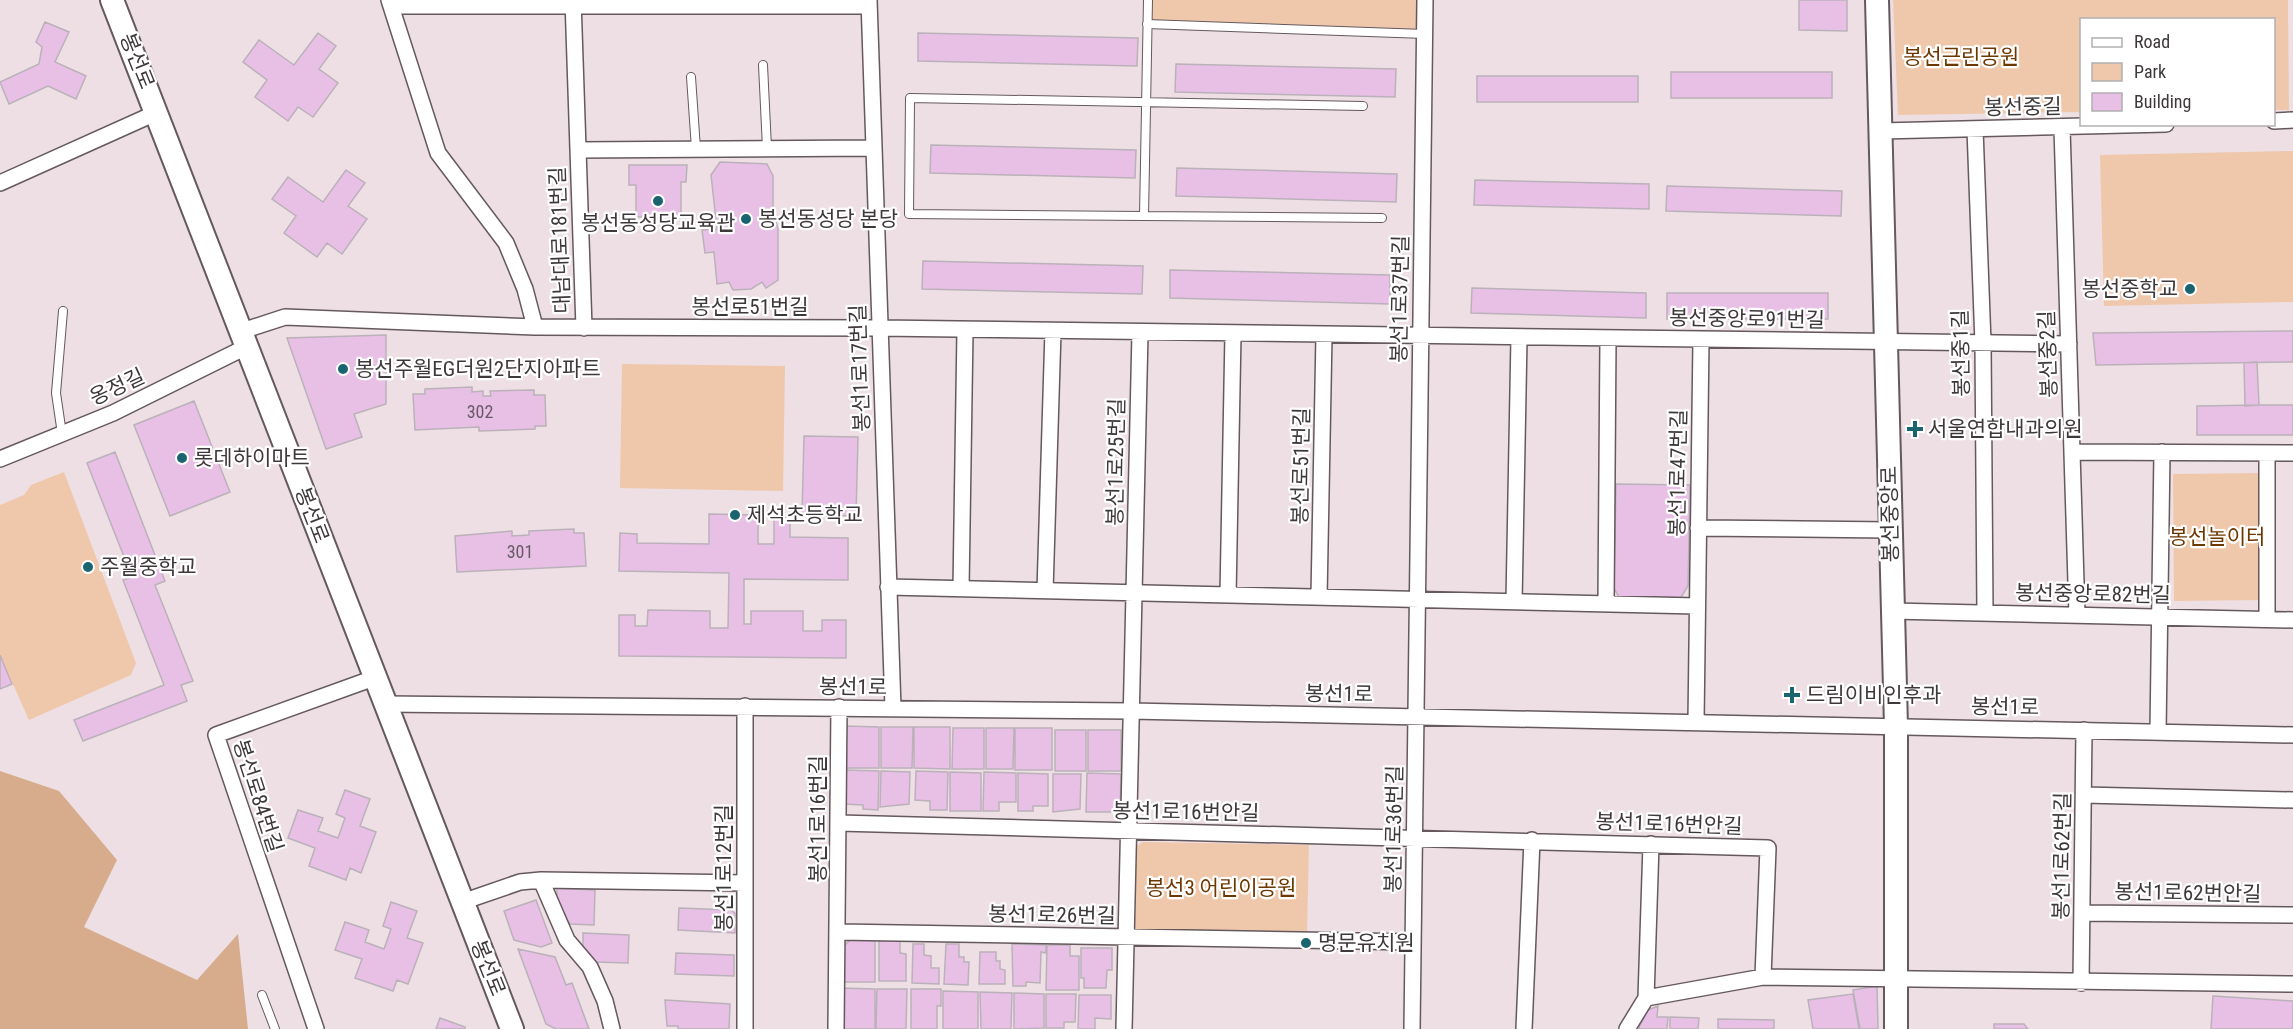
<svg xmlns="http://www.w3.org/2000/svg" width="2293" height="1029" viewBox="0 0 2293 1029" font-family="'Roboto Condensed','Noto Sans KR',sans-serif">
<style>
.green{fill:#efc8ac}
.forest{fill:#d7ac8d}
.building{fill:#e8c0e6;stroke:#bbb1ba;stroke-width:1.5}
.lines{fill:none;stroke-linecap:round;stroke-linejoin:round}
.lane-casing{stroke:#65595d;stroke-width:10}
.street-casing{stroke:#65595d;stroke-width:18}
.secondary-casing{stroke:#65595d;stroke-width:26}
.lane{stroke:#fff;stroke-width:8}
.street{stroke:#fff;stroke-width:15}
.secondary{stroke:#fff;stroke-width:22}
.poi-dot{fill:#19646f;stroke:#fff;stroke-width:2}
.labels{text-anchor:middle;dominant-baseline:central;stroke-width:4.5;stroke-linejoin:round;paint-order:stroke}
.number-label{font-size:18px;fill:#685a65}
.park-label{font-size:21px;fill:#6d3700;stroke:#fff}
.street-label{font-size:21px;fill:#3e383a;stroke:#fff}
.poi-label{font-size:21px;fill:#3e383a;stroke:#fff;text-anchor:start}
</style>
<rect width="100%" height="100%" fill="#eddfe3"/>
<path class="green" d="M1148 0H1419L1415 33 1147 24Z
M1893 0H2288L2289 110H2274V20H2082L2081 112 1898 115Z
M2293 151V302L2104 306 2100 155Z
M622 364 785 366 783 491 620 488Z
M64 472 136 663 131 675 29 720 0 655V505L24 495 31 485Z
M2259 473 2261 600 2174 601 2173 474Z
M1143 842 1309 845 1307 934 1133 930 1134 848Z"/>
<path class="forest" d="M0 771 59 791 117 860 84 927 197 980 238 934 248 1029H0Z"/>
<path class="building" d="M1799 0H1847V31L1799 30Z
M45 22 69 32 55 62 86 76 76 99 48 86 9 104 0 82 39 64 42 47 36 42Z
M318 33 336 46 319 69 338 83 313 117 298 107 288 121 255 97 267 80 243 62 259 40 294 65Z
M918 33 1138 38 1137 66 918 61Z
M1176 64 1396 69 1395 97 1175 92Z
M1671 72H1832V98H1671Z
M1477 76H1638V102H1477Z
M931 145 1136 150 1135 178 930 173Z
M720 162 767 164 773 176V210L778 229V280L766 288 762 282 751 289 733 290 729 282 717 284 714 252 705 253 702 230 717 229 711 175Z
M629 165H687L686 182H681V217H636V185H629Z
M1177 168 1397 174 1396 202 1176 196Z
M346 170 365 183 348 206 367 219 342 254 327 243 317 257 284 233 296 216 272 199 288 177 323 202Z
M1475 180 1649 184V209L1474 205Z
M1667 186 1842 191 1841 216 1666 211Z
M923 261 1143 266 1142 294 922 289Z
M1170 270 1390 275V304L1170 298Z
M1472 288 1646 293V318L1471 313Z
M1667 293H1828V319H1667Z
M2293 331V362L2096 365 2093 333Z
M386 335V404L354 414 362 437 326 449 287 338Z
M2257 362 2259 405 2245 406 2244 363Z
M472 387V392L483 391V396H491L490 391 534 390V395H545L546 426H535V429L479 431V427L415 430 413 394H425V389Z
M194 401 230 492 170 516 134 425Z
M2259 405H2293V435H2197V406Z
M804 436 858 437 856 516 802 515Z
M115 452 165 581 155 585 193 681 181 685 187 701 83 741 74 720 164 685 123 580 132 577 87 463Z
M1616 484 1690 485 1688 586 1680 599H1620L1614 588Z
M709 514 758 515V544H774V518H790V537L848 538V580L744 579V624H751V611H803V631H822V620H846V658L619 656V615H635V626H647L648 610 710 611V628H728L729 573 619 571 620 533 637 534V543L709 544Z
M574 529V533H584L586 566 457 572 455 536 512 531V536L529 535V531Z
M0 655 12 684 0 689Z
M845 726 879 727V768H845Z
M881 727H913L912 768H881Z
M914 727H950V769L914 768Z
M953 728H984V769H952Z
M986 728H1014L1013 769H986Z
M1015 728H1052V770H1015Z
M1055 730H1086V771H1055Z
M1088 730H1121V771H1088Z
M845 770 879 771 878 810 863 809V805L844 804Z
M881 771 910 772 909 804 880 807Z
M916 771 948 772 947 810H930V801L915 800Z
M950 772 981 773V811H950Z
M984 772 1016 773V802H999V811H983Z
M1018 773 1048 774V806H1033V811H1018Z
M1087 773 1121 774 1120 812H1086Z
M1053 774H1081L1080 809 1053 812Z
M345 790 370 799 360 826 376 832 361 873 350 868 346 880 309 866 315 848 288 838 298 810 323 818 318 831 338 838 345 818 336 814Z
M557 888 595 890 594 925 570 924 557 902Z
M536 900 552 943 541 947 514 940 504 911Z
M391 902 417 911 407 938 423 943 408 984 397 980 393 991 355 978 362 959 335 950 345 922 369 930 365 942 384 949 391 929 383 926Z
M679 908 731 910 735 913V933L678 930Z
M583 933 629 935 628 963 595 962 583 947Z
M852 938H875V982H843L842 948Z
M879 939H900V953L906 954V981H879Z
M913 944H924V955L931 956V968H939V984L912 983Z
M946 944H959V957H964V962H969L968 985 944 984Z
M1012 944 1046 945V953L1041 952 1040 983 1026 982V986H1013Z
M1047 945H1070V956H1079V990H1046Z
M1081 948H1112V970H1107L1106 988H1084V978H1081Z
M518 949 555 957 566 985 572 983 589 1029H556L546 1024Z
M980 952H996V961H1000V969L1005 970V984H979Z
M676 953 734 955V976L675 974Z
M1877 986 1878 1029H1860L1853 990Z
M840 988 875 989V1029H845L840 1024Z
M877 989H907L906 1029H876Z
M911 989H941V1006H937V1029H911Z
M943 991 978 992V1029H943Z
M980 992 1012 993 1011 1029H981Z
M1014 993 1044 994V1028L1014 1029Z
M1046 994H1076L1075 1022H1064V1028H1046Z
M1853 994 1859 1029H1813L1808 1000Z
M1079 995H1111V1019L1095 1018V1029H1078Z
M2213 996 2293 1001V1029H2211Z
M665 1000 730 1004 729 1029H678V1026H667Z
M1658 1006 1657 1017H1668L1667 1029H1638L1648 1010Z
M1670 1017 1699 1018 1698 1029H1670Z
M440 1018 465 1027V1029H436Z
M1718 1019 1774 1020V1029H1718Z
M1994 1024H2024L2028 1029H1994Z"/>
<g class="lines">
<g class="lane-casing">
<path id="lane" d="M1147 24 1425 34
M763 65 767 148
M691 77 696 149
M1363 106 910 98 909 214 1382 218
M1144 216 1148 0
M62 434 56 393 63 311
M262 995 275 1029"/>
</g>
<g class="street-casing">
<path id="street" d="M389 0 438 153 506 243 525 289 535 327
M573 0 584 328
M869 0 893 708
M391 6H869
M2274 121 2293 120
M2062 128 2077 615
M1975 129 1983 343 1985 613
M1881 131 2166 124
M578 150 874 148
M0 183 158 112
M242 331 285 317 535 327 879 328 2069 344
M2072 452 2293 453
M0 459 113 413 248 346
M1698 528 1890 530
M888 587 1697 606
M961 589 965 330
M1045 591 1053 331
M1228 595 1233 334
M1319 597 1324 335
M1514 602 1519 338
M1606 604 1608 339
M1892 611 2293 620
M2267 619V453
M384 704 1131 711 2293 735
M1696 722 1701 340
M2158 732 2162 452
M2084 795 2293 800
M839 823 1768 848 1763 977
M541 880 567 940 590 967 605 1001 612 1029
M462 902 520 882 541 880 745 883
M2083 913 2293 915
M839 932 1413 942
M2081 983 2084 730
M1646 998 1651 844
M316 1029 216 735 374 678
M745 1029V706
M836 1029 839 707
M1124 1029 1140 333
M1412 1029 1425 0
M1524 1029 1532 840
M1627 1029 1646 998 1763 977 2293 984"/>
</g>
<g class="secondary-casing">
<path id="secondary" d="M112 0 512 1029
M1877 0 1896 726V1029"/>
</g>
<use href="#lane" class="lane"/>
<use href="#street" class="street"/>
<use href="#secondary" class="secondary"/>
</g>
<g class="poi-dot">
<circle cx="658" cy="201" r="6"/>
<circle cx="746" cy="219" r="6"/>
<circle cx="2190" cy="289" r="6"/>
<circle cx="343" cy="369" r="6"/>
<path d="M1912 420h6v6h6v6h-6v6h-6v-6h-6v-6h6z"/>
<circle cx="182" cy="458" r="6"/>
<circle cx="735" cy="515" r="6"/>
<circle cx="88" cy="567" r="6"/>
<path d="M1789 686h6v6h6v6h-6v6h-6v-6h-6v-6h6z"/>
<circle cx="1306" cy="943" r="6"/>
</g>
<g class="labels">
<g class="number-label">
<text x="480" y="411">302</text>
<text x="520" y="551">301</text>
</g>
<g class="park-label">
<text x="1961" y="57">봉선근린공원</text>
<text x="2217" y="537">봉선놀이터</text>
<text x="1221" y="888">봉선3 어린이공원</text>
</g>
<g class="street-label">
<text transform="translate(137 61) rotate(68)">봉선로</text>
<text transform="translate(2023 107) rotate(-1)">봉선중길</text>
<text transform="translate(560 240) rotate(-92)">대남대로181번길</text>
<text transform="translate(1400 299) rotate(-89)">봉선1로37번길</text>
<text x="750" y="307">봉선로51번길</text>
<text transform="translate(1747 319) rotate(1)">봉선중앙로91번길</text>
<text transform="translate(1961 353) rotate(-91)">봉선중1길</text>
<text transform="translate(2048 354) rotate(-92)">봉선중2길</text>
<text transform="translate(860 368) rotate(-92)">봉선1로17번길</text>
<text transform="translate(117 387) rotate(-25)">옹정길</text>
<text transform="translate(1116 462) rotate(-89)">봉선1로25번길</text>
<text transform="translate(1301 466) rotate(-89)">봉선로51번길</text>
<text transform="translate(1678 473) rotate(-89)">봉선1로47번길</text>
<text transform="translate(1890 514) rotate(-91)">봉선중앙로</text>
<text transform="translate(312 515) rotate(69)">봉선로</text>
<text transform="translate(2093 594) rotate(1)">봉선중앙로82번길</text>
<text transform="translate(853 687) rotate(1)">봉선1로</text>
<text transform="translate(1339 694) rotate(1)">봉선1로</text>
<text transform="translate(2005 707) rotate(1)">봉선1로</text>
<text transform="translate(258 796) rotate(72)">봉선로84번길</text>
<text transform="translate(1186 812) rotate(1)">봉선1로16번안길</text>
<text transform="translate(818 819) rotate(-90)">봉선1로16번길</text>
<text transform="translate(1669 824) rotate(2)">봉선1로16번안길</text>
<text transform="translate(1394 829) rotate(-89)">봉선1로36번길</text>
<text transform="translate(2062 856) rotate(-89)">봉선1로62번길</text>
<text transform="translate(724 868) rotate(-90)">봉선1로12번길</text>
<text transform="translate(2188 893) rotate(1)">봉선1로62번안길</text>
<text transform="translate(1052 915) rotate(1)">봉선1로26번길</text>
<text transform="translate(488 968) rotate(68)">봉선로</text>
</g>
<g class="poi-label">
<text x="758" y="219">봉선동성당 본당</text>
<text x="658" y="223" text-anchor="middle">봉선동성당교육관</text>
<text x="2178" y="289" text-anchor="end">봉선중학교</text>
<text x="355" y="369">봉선주월EG더원2단지아파트</text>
<text x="1928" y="429">서울연합내과의원</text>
<text x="194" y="458">롯데하이마트</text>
<text x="747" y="515">제석초등학교</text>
<text x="100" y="567">주월중학교</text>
<text x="1806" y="695">드림이비인후과</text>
<text x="1318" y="943">명문유치원</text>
</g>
</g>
<rect x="2080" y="18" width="195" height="108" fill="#ffffff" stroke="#b2afb0" stroke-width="1.5"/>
<rect x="2092" y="38" width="30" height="9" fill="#ffffff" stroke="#b2afb0" stroke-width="1.5"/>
<text x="2134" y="48" font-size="18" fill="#3e383a">Road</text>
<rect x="2092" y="63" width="30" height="18" fill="#efc8ac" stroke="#b2afb0" stroke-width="1.5"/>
<text x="2134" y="78" font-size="18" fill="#3e383a">Park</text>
<rect x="2092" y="93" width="30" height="18" fill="#e8c0e6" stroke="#b2afb0" stroke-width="1.5"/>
<text x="2134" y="108" font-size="18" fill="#3e383a">Building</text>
</svg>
